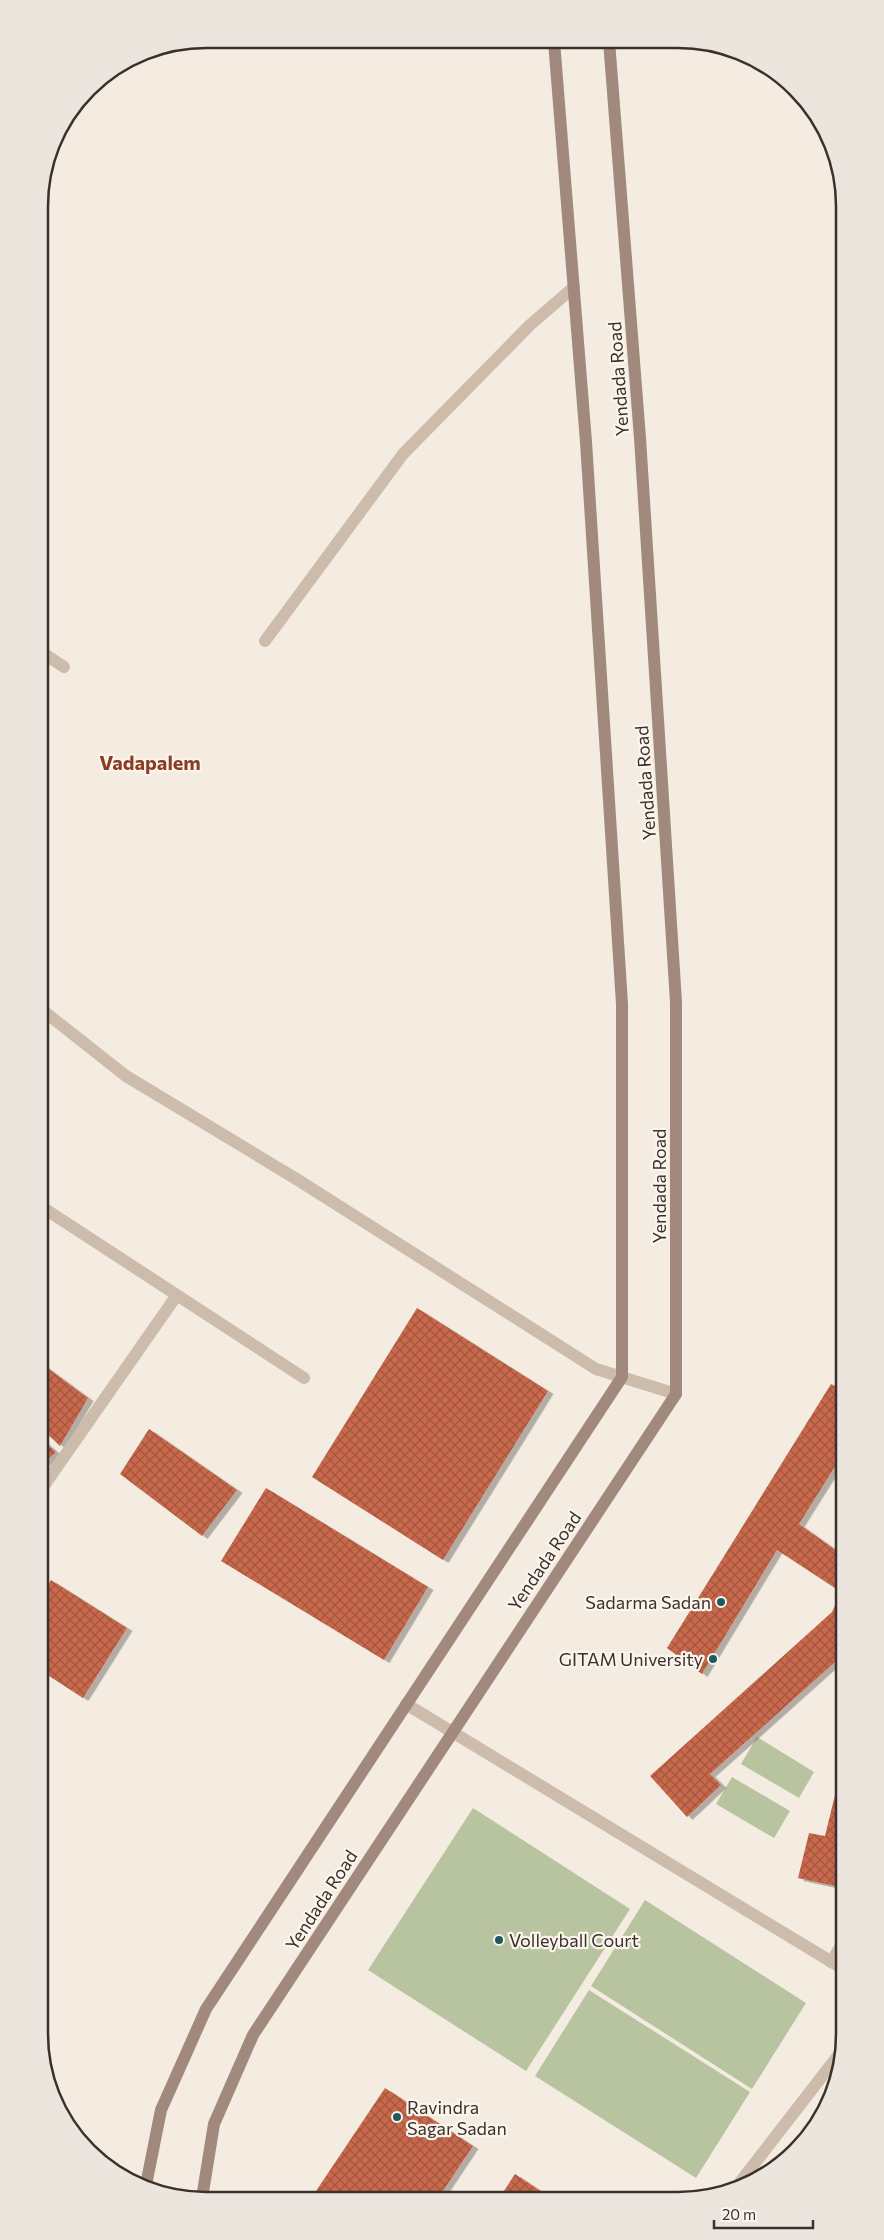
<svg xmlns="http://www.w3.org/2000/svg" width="884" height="2240" viewBox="0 0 884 2240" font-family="Commissioner,sans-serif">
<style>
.pitch{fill:#b8c4a0}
.building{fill:url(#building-cross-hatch);filter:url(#shadow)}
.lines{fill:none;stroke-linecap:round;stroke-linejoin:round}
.lane{stroke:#cdbbac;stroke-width:12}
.street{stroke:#cdbbac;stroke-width:12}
.secondary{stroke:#a18a7d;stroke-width:12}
.poi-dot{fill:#1f5a5e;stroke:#fbf5ee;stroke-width:2}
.labels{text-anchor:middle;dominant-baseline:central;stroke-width:4.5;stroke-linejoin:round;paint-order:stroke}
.street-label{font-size:18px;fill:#3b302b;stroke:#fbf5ee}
.poi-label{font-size:18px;fill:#3b302b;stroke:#fbf5ee;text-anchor:end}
.quarter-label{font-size:20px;font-weight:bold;fill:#8c3b22;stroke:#fbf5ee}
.rim{fill:none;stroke:#3b302b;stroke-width:2.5}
</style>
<defs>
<pattern id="building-cross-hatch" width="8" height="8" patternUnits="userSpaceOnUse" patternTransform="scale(1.25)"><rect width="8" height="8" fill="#c8694b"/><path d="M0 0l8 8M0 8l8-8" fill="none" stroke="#a4573f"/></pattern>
<filter id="shadow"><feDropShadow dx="5.5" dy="3" stdDeviation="0" flood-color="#0004"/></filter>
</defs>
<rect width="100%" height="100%" fill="#f4ebe1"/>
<path class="pitch" d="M757 1737 814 1772 799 1798 741 1764Z
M732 1777 790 1811 774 1838 716 1804Z
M473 1808 630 1909 526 2071 368 1970Z
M645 1900 806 2003 752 2089 591 1986Z
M589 1990 750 2092 696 2178 535 2076Z"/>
<path class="building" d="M417 1308 548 1391 443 1560 312 1477Z
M42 1364 88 1398 60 1446 43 1430Z
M831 1384 843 1390V1454L799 1524 844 1556V1654L710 1774 721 1785 687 1817 650 1776 832 1612 841 1592 777 1550 702 1674 667 1648Z
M149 1429 237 1490 202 1536 120 1474Z
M43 1441 56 1452 43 1464Z
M266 1488 428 1587 384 1660 221 1561Z
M51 1580 127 1628 83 1698 43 1672V1593Z
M844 1758V1888L798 1878 809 1833 825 1836Z
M385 2088 473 2146 439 2197H312Z
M515 2174 548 2196 500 2197Z"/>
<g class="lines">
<path class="lane" d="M406 1704 845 1970
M831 1962 845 1939
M734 2190 844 2048"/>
<path class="street" d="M265 641 403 454 530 325 574 287
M40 651 64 667
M41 1009 126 1076 298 1180 596 1369 676 1394
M42 1207 304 1378
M43 1487 177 1295"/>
<path class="secondary" d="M146 2185 161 2110 206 2009 622 1377V1004L586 442 554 41
M202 2198 214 2124 253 2035 676 1394V1002L640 438 609 41"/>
</g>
<g class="poi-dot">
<circle cx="721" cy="1602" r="5"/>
<circle cx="713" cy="1659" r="5"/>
<circle cx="499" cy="1940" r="5"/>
<circle cx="397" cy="2117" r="5"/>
</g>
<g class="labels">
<g class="street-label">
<text transform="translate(618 379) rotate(-94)">Yendada Road</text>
<text transform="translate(645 783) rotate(-94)">Yendada Road</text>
<text transform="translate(659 1186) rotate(-90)">Yendada Road</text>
<text transform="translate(544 1561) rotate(-56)">Yendada Road</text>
<text transform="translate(321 1900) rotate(-57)">Yendada Road</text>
</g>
<g class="poi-label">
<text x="711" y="1602">Sadarma Sadan</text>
<text x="703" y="1659">GITAM University</text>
<text x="509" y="1940" text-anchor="start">Volleyball Court</text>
<text x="407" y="2107" text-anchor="start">Ravindra<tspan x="407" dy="21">Sagar Sadan</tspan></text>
</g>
<g class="quarter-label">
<text x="150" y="762">Vadapalem</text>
</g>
</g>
<path d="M0 0H884V2240H0ZM206 48H678A158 158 0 0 1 836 206V2034A158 158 0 0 1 678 2192H206A158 158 0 0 1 48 2034V206A158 158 0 0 1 206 48Z" fill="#ece5de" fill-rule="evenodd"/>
<path class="rim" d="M206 48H678A158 158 0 0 1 836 206V2034A158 158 0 0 1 678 2192H206A158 158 0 0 1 48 2034V206A158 158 0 0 1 206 48Z"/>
<path d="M714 2220v8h99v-8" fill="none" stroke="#3b302b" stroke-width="2.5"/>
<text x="722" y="2220" font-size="15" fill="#3b302b" stroke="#fbf5ee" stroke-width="4" paint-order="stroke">20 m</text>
</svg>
